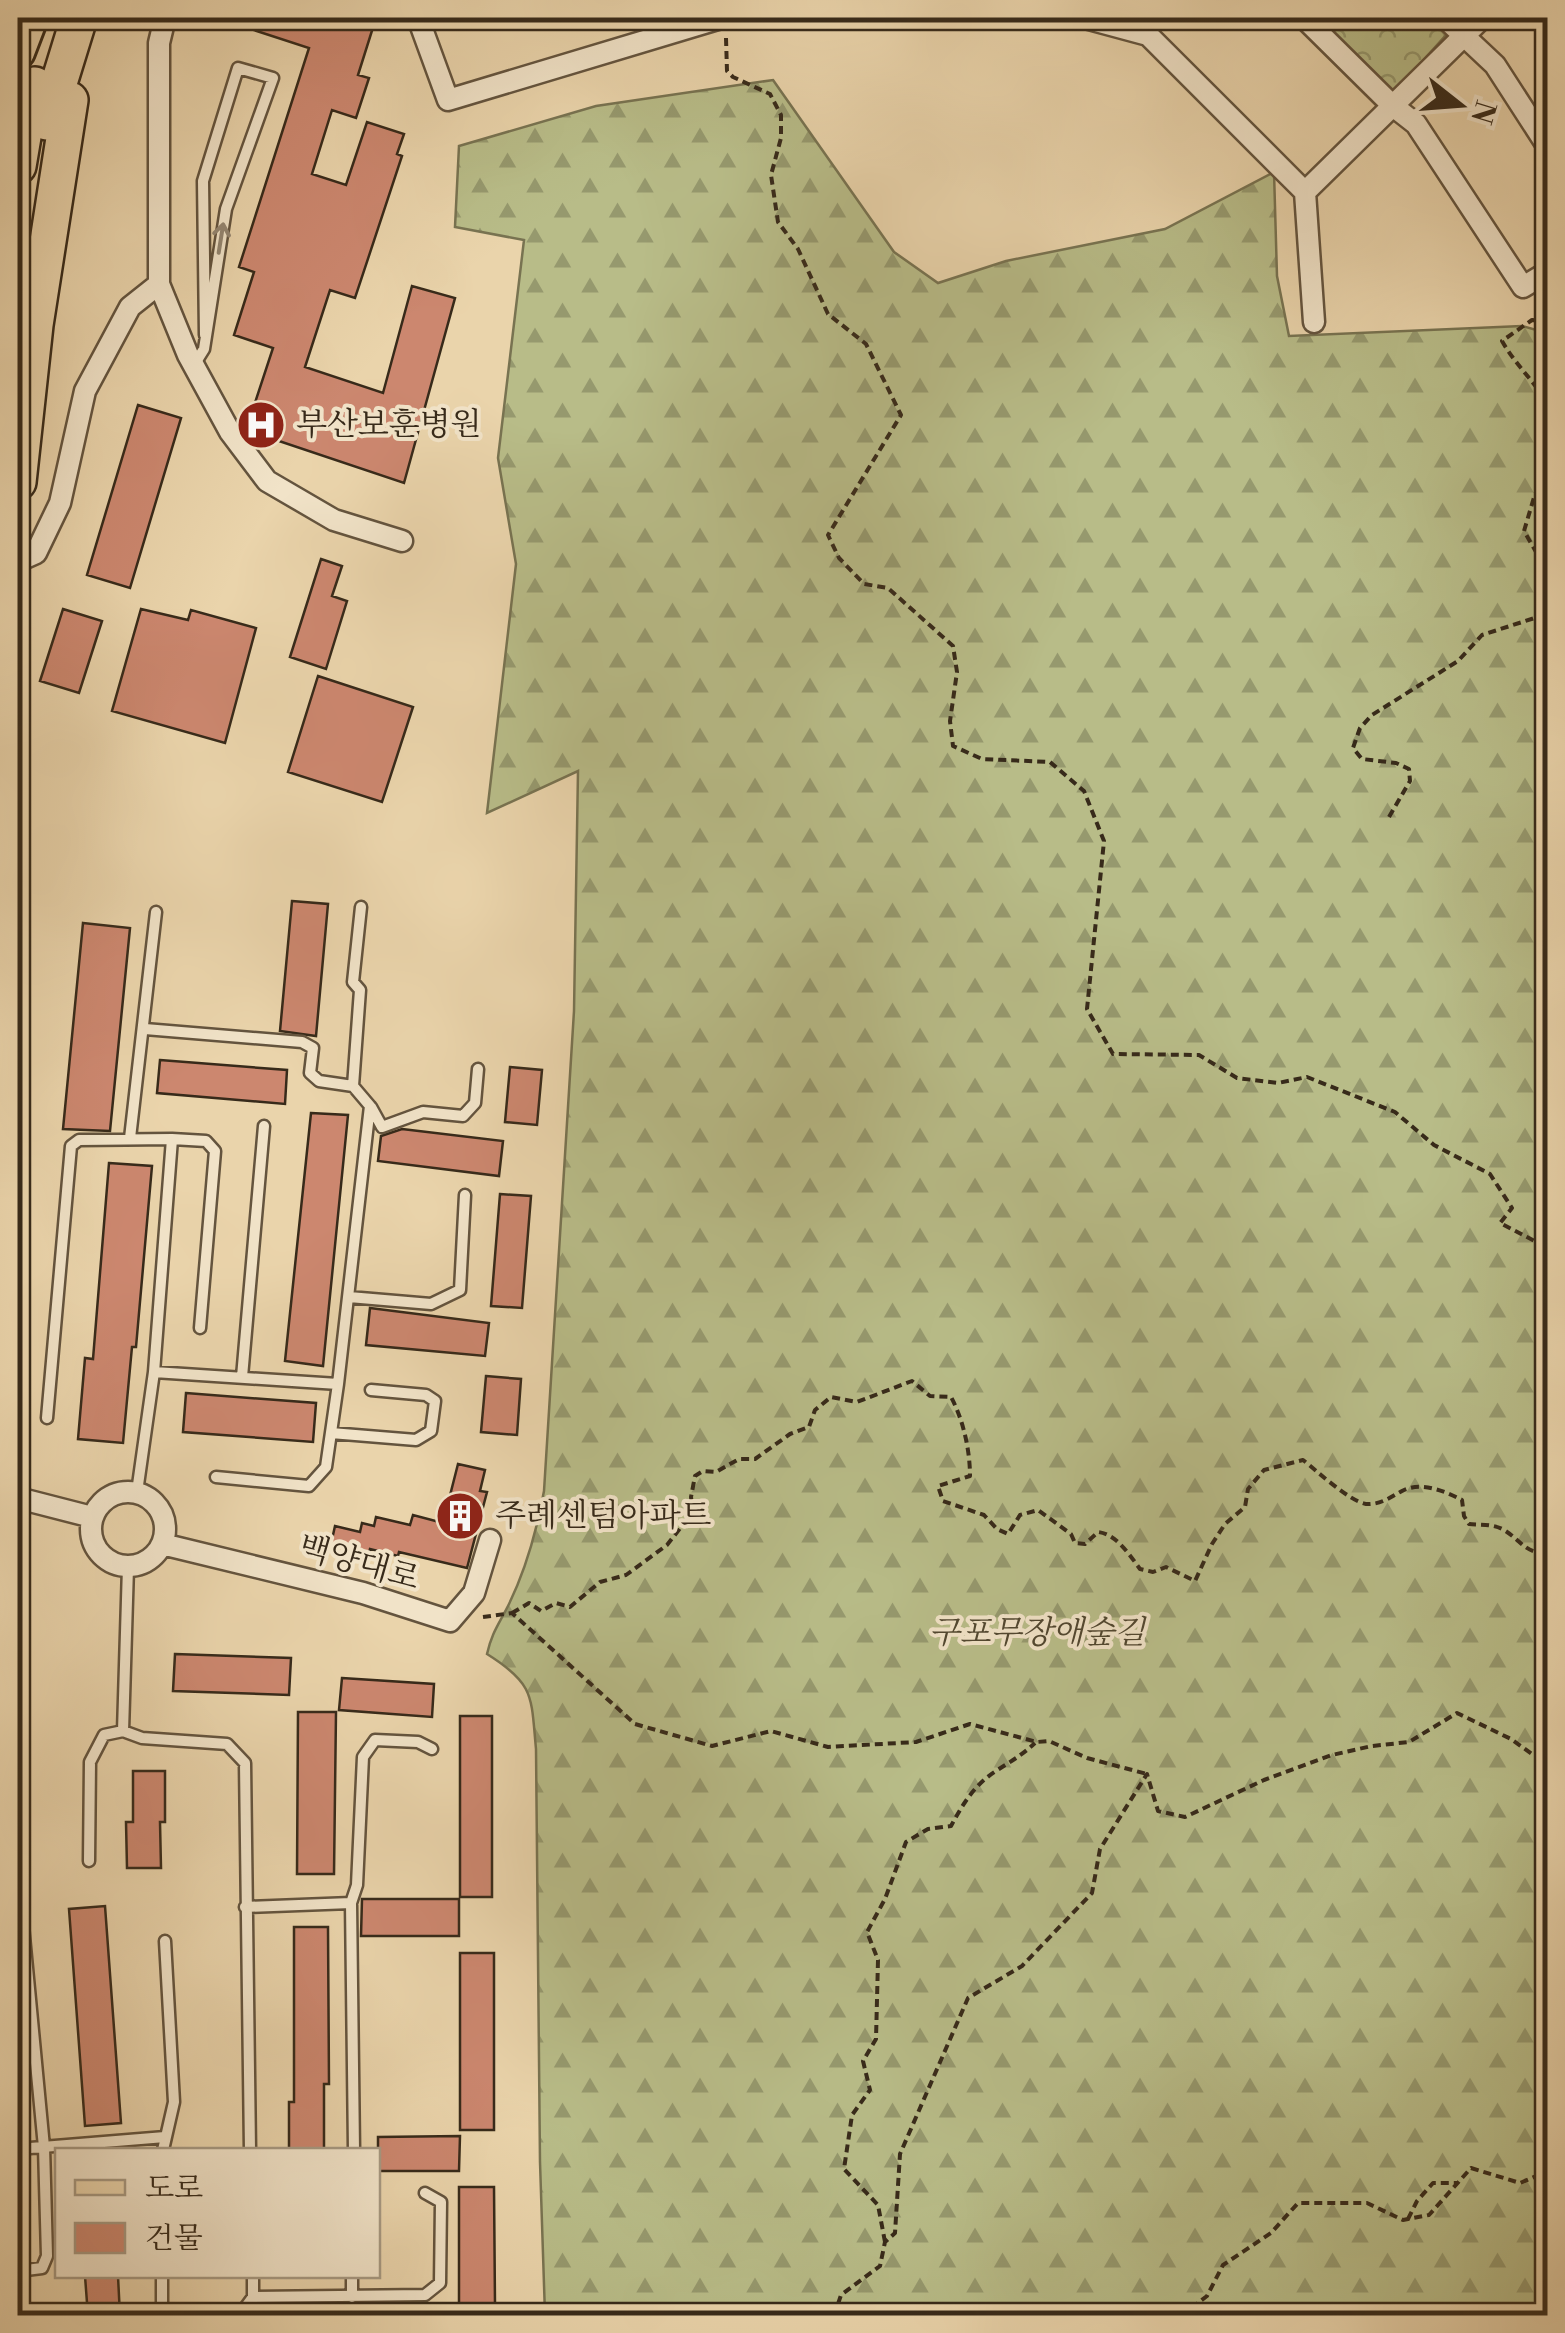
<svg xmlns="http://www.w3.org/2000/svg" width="1565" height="2333" viewBox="0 0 1565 2333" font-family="'Libre Bodoni','Noto Serif KR',serif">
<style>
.forest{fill:url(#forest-firs);stroke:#787351;stroke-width:2.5}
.park{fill:url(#park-crowns);stroke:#787351;stroke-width:2.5}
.building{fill:#cc876f;stroke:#372a1a;stroke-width:2.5}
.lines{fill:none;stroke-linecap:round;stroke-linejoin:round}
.service-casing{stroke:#64543e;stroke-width:15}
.minor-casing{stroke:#64543e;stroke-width:25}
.primary-casing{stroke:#372a1a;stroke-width:38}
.trunk-casing{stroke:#372a1a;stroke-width:40}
.path{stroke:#372a1a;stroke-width:4;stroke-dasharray:8 5;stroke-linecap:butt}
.service{stroke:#f1e3c8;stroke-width:10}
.minor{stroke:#f1e3c8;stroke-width:20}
.primary{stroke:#ead4ab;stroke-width:32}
.trunk{stroke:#ead4ab;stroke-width:35}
.oneway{stroke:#948671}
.labels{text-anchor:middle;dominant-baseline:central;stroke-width:8;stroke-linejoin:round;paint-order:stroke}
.poi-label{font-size:32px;fill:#372a1a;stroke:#f1e3c8;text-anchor:start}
.street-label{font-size:32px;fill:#372a1a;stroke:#f1e3c8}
.park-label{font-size:32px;font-style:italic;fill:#514730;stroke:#f1e3c8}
</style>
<defs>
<pattern id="forest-firs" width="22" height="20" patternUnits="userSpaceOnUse" patternTransform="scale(2.5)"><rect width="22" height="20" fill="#b8bc88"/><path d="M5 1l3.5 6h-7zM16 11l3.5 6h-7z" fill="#96996e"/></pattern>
<pattern id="park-crowns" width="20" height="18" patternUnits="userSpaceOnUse" patternTransform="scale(2.5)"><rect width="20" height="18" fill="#b8bc88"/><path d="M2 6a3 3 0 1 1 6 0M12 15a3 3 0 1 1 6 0" fill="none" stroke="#96996e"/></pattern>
</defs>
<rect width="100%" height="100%" fill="#ead4ab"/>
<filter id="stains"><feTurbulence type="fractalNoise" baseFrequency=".002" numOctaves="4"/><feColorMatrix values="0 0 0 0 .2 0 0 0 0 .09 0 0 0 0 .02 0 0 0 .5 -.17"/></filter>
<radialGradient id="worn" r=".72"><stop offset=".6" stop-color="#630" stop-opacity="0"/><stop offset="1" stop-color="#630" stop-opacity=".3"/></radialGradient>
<path class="forest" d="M773 80 894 252 938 283 1006 261 1165 229 1274 172 1277 276 1289 336 1522 326 1547 333V2315H545L540 2162 536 1749C531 1696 535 1684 487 1654 492 1632 499 1624 509 1604 526 1569 537 1529 544 1491L574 1011 578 771 487 813 516 564 498 458 524 240 455 227 459 146 596 106Z"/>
<path class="park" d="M1315 18H1432L1447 32 1455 25 1392 95Z"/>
<path class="building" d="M226 18H376L358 75 369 78 356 118 332 110 312 174 346 185 367 122 404 134 397 154 402 156 355 298 330 290 305 367 383 393 412 286 455 298 404 483 246 430 273 348 234 335 254 272 239 267 309 48 226 21Z
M138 405 181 418 130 588 87 575Z
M321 559 342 566 332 596 347 601 326 669 290 657Z
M63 609 102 621 79 693 40 681Z
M141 609 188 620 191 610 256 628 225 743 112 711Z
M318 676 413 707 382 802 288 772Z
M292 901 328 904 316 1036 280 1031Z
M83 923 130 928 110 1131 63 1129Z
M160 1060 287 1070 285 1104 157 1093Z
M510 1067 542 1070 537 1125 505 1122Z
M311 1113 348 1115 323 1366 285 1361Z
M402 1129 503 1141 499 1176 378 1161 381 1136Z
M109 1163 152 1166 136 1347H132L123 1443 78 1439 85 1358 93 1359Z
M500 1194 531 1196 522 1308 491 1306Z
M370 1308 489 1323 485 1356 366 1345Z
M486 1376 521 1379 517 1435 481 1432Z
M186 1393 316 1403 313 1442 183 1432Z
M458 1464 485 1470 480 1491 487 1492 467 1568 399 1552 398 1556 370 1549 369 1553 331 1544 335 1526 360 1532 362 1523 374 1526 376 1517 410 1525 413 1515 443 1523Z
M175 1654 291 1658 289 1695 173 1691Z
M342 1678 434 1684 432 1717 339 1710Z
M298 1712H336L334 1874H297Z
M460 1716H492V1897H460Z
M133 1771H165V1822H160L161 1868H127L126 1822H133Z
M362 1899H459V1936H361Z
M105 1906 121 2123 85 2126 69 1909Z
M294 1927H328L329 2084H324V2150H289V2102H294Z
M460 1953H494V2130H460Z
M460 2136 459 2171H378V2137Z
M459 2187H494L495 2305H459Z
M85 2276H118L120 2316H88Z"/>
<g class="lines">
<g class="service-casing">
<path id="service" d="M194 365 204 349 226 209 273 78 238 68 203 181 205 335
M145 1029 302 1042 313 1048 310 1073 319 1081 353 1086
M371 1107 382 1127 423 1112 463 1116 475 1103 478 1069
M130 1138 156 912
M349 1297 431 1304 460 1290 465 1195
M154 1372 338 1384 326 1467 309 1486 216 1477
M242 1377 264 1126
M338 1384 370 1106 353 1086 360 990 353 982 361 907
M47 1418 71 1146 79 1140 172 1139
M331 1433 416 1440 431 1431 435 1401 426 1395 371 1390
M137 1492 154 1372 172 1139 206 1141 215 1151 200 1328
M128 1567 123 1731 142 1738 227 1744 245 1763 250 2150
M89 1861 90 1762 104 1735 123 1731
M245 1907 351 1903
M18 2149 165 2137
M163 2150 174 2102 165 1941
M354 2150 351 1903 357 1885 363 1757 375 1740 418 1742 432 1749
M18 2271 42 2268 47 2256 44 2147 22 1915
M162 2276V2311
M253 2297 425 2295 440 2283 441 2202 425 2193
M352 2297V2276
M239 2316 253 2297V2276"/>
</g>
<g class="minor-casing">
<path id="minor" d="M165 18 159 43V284L188 355 230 432 267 481 334 520 402 541
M418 18 448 100 721 18
M1085 18 1148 35 1305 192 1314 322
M1304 18 1393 106 1416 124 1523 287 1548 272
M1445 18 1495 65 1548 147
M1305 192 1482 18
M18 561 36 553 60 503 85 391 130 307 159 284
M91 1529a37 37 0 1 1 74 0a37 37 0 1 1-74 0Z
M18 1498 92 1517
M162 1544 363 1593 450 1621 474 1593 490 1540"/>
</g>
<g class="primary-casing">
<path id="primary" d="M18 52 31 18"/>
</g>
<g class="trunk-casing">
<path id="trunk" d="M47 122 79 18
M18 166 27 113 35 85
M18 482 35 325 70 100"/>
</g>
<path class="path" d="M726 38 727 71 733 77 770 94 781 115V138L771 175 778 222 798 249 828 314 866 344 901 415 828 535 839 558 864 584 888 588 953 646 957 672 950 721 953 746 982 759 1050 762 1084 791 1104 841 1087 1009 1113 1054 1199 1055 1237 1078 1278 1083 1307 1077 1395 1112 1434 1145 1490 1174 1512 1208 1500 1223 1548 1248
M1548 321 1532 320 1502 341C1515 364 1534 381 1548 404
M1548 477 1535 494 1524 531 1548 573
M1389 817 1410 781 1409 769 1396 763 1362 759 1353 748 1360 728 1372 715 1458 661 1482 635 1544 615 1548 604
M512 1613 529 1603 541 1611 556 1603 570 1607 600 1582 626 1575 667 1545 693 1512 691 1497 695 1476 703 1471 716 1472 739 1459H755L790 1434 809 1427 815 1410 831 1397 857 1402 912 1381 930 1396 951 1397C963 1419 970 1450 970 1476L938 1486 943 1501 984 1515 997 1529 1008 1534 1020 1515 1038 1510 1071 1534 1075 1543 1085 1544 1098 1532C1116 1534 1129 1554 1140 1569L1153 1572 1166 1567 1195 1581 1212 1544 1225 1524 1245 1507 1248 1489 1264 1470 1303 1460C1317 1471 1349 1501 1366 1504 1380 1505 1391 1497 1402 1491 1420 1481 1445 1491 1462 1500L1464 1516 1469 1524C1481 1525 1494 1524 1504 1530 1523 1542 1523 1552 1548 1554
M483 1617 512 1613 635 1724 712 1746 771 1731 828 1747 916 1742 970 1724 1037 1742 1049 1741 1087 1758 1147 1774
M1408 2219 1417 2201 1433 2183H1457
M885 2242 878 2205 844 2169 852 2115 870 2090 863 2061 876 2039 878 1960 867 1932 885 1899 906 1842 928 1829 951 1826C963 1804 974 1785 996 1771 1011 1761 1021 1756 1035 1743
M834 2316 841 2295 880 2266 885 2242 895 2233 900 2154 968 1998 1022 1966 1092 1893 1100 1849 1147 1774 1158 1811 1185 1817 1264 1780 1332 1755 1372 1746 1409 1742 1457 1713 1511 1739 1532 1754H1548
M1181 2316 1207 2296 1223 2265 1271 2233 1298 2203H1367L1403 2220 1429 2215 1471 2168 1520 2183 1548 2171"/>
<use href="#service" class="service"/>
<use href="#minor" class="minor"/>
<use href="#primary" class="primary"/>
<use href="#trunk" class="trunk"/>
</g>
<defs><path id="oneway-shaft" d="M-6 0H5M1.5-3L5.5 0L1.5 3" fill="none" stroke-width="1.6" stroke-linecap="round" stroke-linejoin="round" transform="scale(2.5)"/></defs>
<use class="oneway" href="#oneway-shaft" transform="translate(221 238) rotate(-81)"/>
<defs>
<g id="hospital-disc" transform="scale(2.5)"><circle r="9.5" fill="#8f2418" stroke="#f1e3c8"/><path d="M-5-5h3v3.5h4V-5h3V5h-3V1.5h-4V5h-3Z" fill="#fff"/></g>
<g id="building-disc" transform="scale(2.5)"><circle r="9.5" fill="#8f2418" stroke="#f1e3c8"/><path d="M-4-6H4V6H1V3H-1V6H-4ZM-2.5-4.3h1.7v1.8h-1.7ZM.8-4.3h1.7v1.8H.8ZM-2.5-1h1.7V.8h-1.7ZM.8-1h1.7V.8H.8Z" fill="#fff"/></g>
</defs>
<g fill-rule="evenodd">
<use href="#hospital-disc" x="261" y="425"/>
<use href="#building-disc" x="460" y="1516"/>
</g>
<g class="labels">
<g class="poi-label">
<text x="296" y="425">부산보훈병원</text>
<text x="495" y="1516">주례센텀아파트</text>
</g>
<g class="street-label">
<text transform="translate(359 1563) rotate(16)">백양대로</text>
</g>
<g class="park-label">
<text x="1037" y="1633">구포무장애숲길</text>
</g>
</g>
<rect width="1565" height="2333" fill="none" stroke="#ead4ab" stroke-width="60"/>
<rect x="20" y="20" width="1525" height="2293" fill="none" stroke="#372a1a" stroke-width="5"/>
<rect x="30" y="30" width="1505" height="2273" fill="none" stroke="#372a1a" stroke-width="2.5"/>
<rect x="55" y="2148" width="325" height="130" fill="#f1e3c8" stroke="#a79982" stroke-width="2.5"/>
<rect x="75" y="2180" width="50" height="15" fill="#ead4ab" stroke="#a79982" stroke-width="2.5"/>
<text x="145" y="2198" font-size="30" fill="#372a1a">도로</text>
<rect x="75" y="2223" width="50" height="30" fill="#cc876f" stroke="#a79982" stroke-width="2.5"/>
<text x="145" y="2248" font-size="30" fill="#372a1a">건물</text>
<g transform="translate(1460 105) rotate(107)" stroke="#f1e3c8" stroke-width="8" paint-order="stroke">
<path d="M0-8L18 38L0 25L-18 38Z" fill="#372a1a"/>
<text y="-15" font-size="28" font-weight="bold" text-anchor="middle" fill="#372a1a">N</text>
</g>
<rect width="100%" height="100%" filter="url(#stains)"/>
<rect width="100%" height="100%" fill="url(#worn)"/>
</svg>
